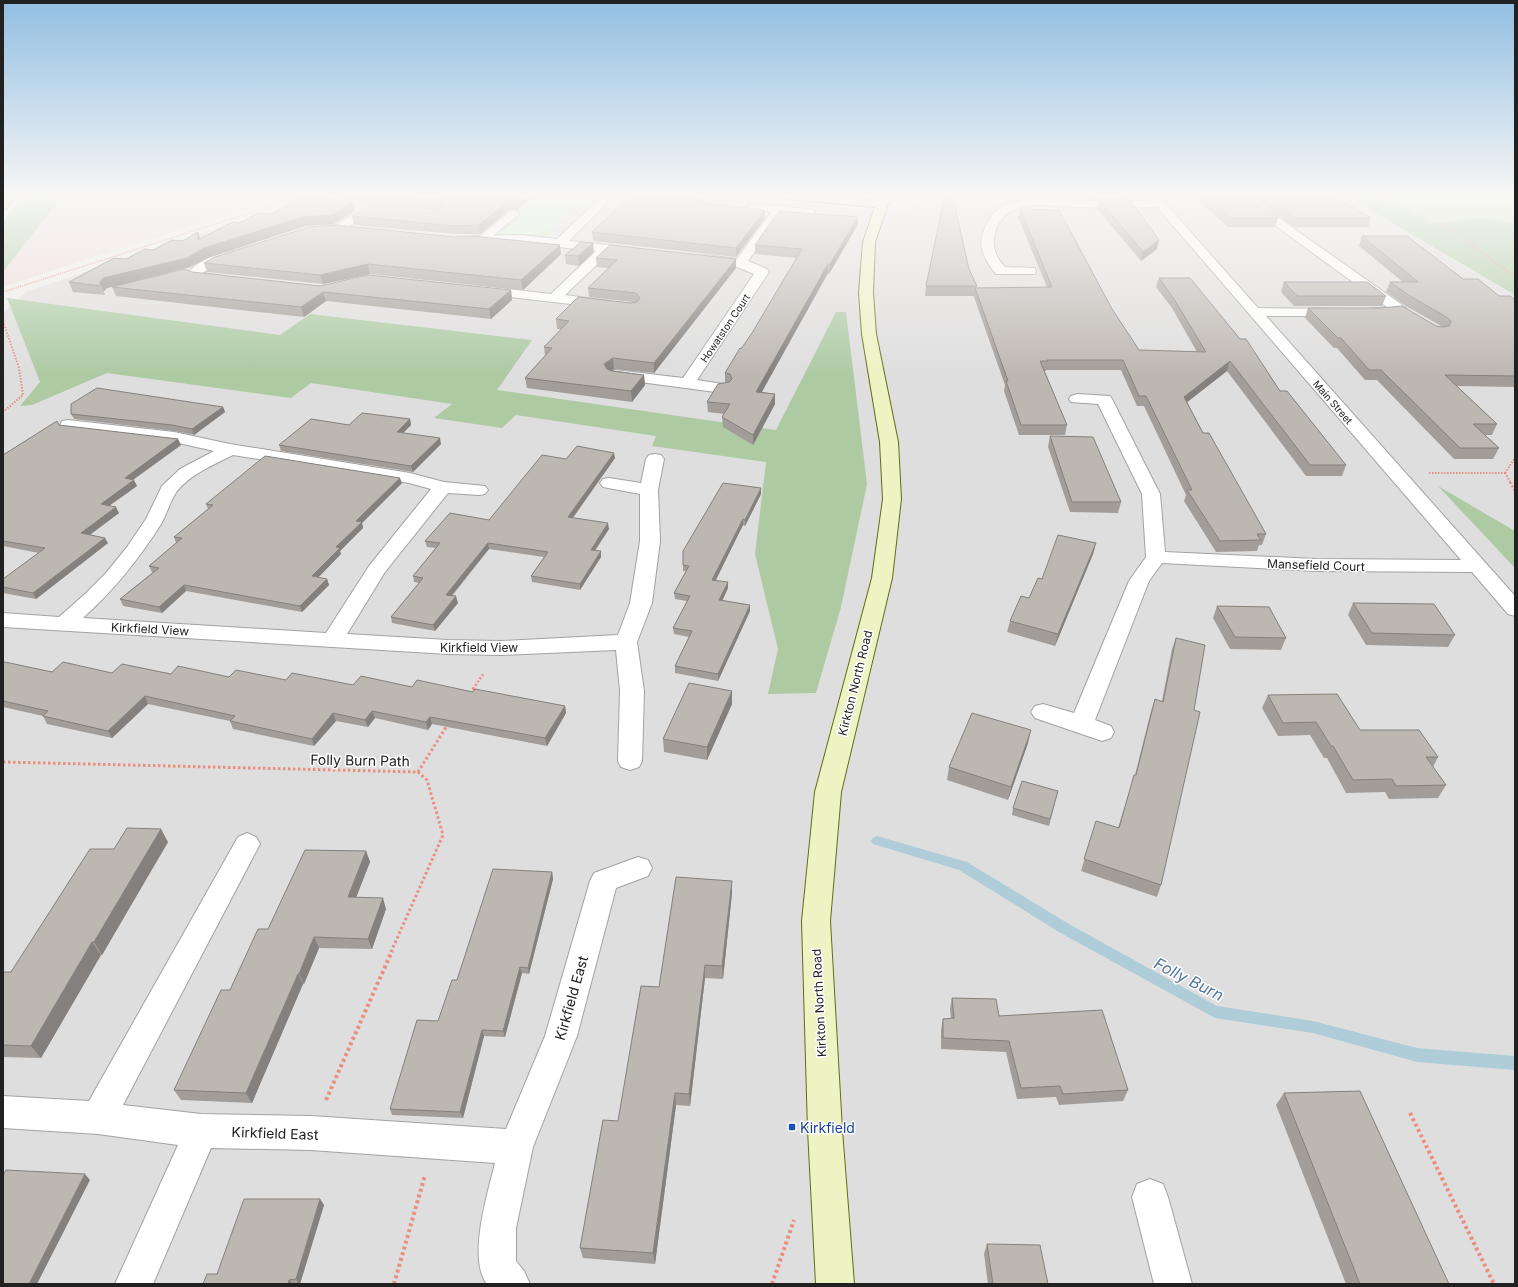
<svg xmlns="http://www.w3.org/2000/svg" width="1518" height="1287" viewBox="0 0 1518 1287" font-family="Inter,sans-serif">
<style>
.residential{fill:#dfdede}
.commercial{fill:#eedcda}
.grass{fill:#cae3b5}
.forest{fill:#adcaa3}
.park{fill:#ccf4d1}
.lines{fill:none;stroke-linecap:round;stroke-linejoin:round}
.stream{fill:#afcdd8;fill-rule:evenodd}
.lane-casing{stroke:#a2a2a2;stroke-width:2}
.street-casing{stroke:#a2a2a2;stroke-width:2}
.secondary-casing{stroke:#5f6d13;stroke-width:2}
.primary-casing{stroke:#8b6813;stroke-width:2}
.path-far4{stroke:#e98f80;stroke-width:1.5;stroke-dasharray:1 1;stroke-linecap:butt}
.path-far3{stroke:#e98f80;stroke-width:2;stroke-dasharray:1.5 1.5;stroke-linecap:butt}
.path-far2{stroke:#e98f80;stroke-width:2.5;stroke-dasharray:2 2;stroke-linecap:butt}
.path-far1{stroke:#e98f80;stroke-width:3;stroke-dasharray:2.5 2.5;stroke-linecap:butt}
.path{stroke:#e98f80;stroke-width:4;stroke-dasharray:3 3;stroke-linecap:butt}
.lane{fill:#fff;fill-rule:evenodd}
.street{fill:#fff;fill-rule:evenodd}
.secondary{fill:#eef3c4;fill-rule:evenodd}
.primary{fill:#f1d6ac;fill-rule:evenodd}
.wall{fill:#a39d99}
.shaded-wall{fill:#84807d}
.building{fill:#bdb7b2;stroke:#84807d}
.transit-dot{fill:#1a4fb4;stroke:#fff;stroke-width:1.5}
.labels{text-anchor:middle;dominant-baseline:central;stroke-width:3;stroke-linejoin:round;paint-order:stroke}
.far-street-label{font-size:10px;fill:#212121;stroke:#fff}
.street-label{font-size:12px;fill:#212121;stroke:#fff}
.near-street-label{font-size:14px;fill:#212121;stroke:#fff}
.near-transit-label{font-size:14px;fill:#164399;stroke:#fff;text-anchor:start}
.near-water-label{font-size:16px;font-style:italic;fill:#54779e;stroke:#fff}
</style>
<rect width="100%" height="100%" fill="#f0eee9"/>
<path class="residential" d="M321 194H672L909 212 922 194H1343L1515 295V1284H3V312L28 291Z"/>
<path class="commercial" d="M64 194H288L3 287V272Z"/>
<path class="grass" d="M542 194H596L580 209 571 211 552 229 555 232C544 240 512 235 498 234Z
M1368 194H1515V224L1504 221 1482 218 1432 223Z"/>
<path class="forest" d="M25 194H64L3 272V221Z
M1343 194H1368L1432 223 1482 218 1504 221 1515 224V295Z
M7 298 280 335 310 314 532 340 497 390 776 430 836 312H846L867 484 841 607 816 693 768 694 778 649 755 554 766 462 652 446 656 436 516 415 502 428 434 418 452 404 311 383 291 398 107 373 32 405 20 406 40 382Z
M1438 486 1515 531V568Z"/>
<path class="park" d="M530 208 570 212C541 237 540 235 502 233Z"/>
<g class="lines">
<path class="stream" d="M877 836 967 862 1069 924 1217 1006 1313 1021 1417 1048 1515 1056V1070L1417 1062 1313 1033 1215 1018 1059 932 959 870 873 844 871 841 873 838Z"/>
<g class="lane-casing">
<path id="lane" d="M514 210 519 213 518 215 487 241H479L477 239 479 237 510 211Z"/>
</g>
<g class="street-casing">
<path id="street" d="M604 194H616L569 241 634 248 638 249 640 252 638 255 634 256 609 253 565 295 610 301 612 304 610 307 605 308 476 293 474 290 476 287 481 286 551 294 596 251 521 243H476L472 242 470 239 472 236 521 235 557 239Z
M885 194H897L886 206H878L876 204Z
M1146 194H1157L1258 308 1342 309 1344 312 1342 315 1337 316H1266L1515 596V616L1508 614 1472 572 1316 571 1162 563 1149 581 1095 720 1111 726 1114 732 1111 738 1102 741 1035 718 1031 712 1035 706 1043 704 1074 713 1129 581 1146 557 1142 494 1098 404 1071 402 1069 399 1071 396 1077 394 1110 396 1112 399 1160 494 1165 552 1316 559 1461 560 1157 207C1131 207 1105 208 1080 207 1058 207 1028 200 1008 213 1001 218 997 226 995 233 991 246 996 258 1005 267L1035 268 1036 271 1035 274H996C985 261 977 246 984 230 987 222 992 213 1000 208 1023 194 1055 200 1081 201 1104 201 1127 201 1151 201Z
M1239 194H1251L1269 211 1405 307 1407 310 1405 313 1375 316 1370 315 1368 312 1370 309 1387 307 1261 215Z
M371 204 383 205 385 207 383 209 373 210 342 231H334L332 228 367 205Z
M754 204 809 209 813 210 815 212 813 214 809 215 782 213 748 261 767 269 769 272 697 380 729 385 731 388 729 391 723 393 610 378 607 375 610 372 615 370 683 378 754 274 737 267 706 263 702 262 700 259 702 256 706 255 737 259 771 212 750 209 748 207 750 205Z
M232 251 236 252 238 255 236 258 217 265 202 273 226 276 228 279 226 282C215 284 201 281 190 279L188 276C191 262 219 254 232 251Z
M68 420 174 432 230 444 410 473 444 482 485 486 488 490 485 494 479 495 448 493 385 572 347 634 448 640 501 641 618 635 630 603 640 541V494L603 487 600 483 603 479 609 478 641 483 646 459 649 455 655 454 661 455 664 459 658 490 660 541 652 603 637 642 644 691 642 761 639 767 630 770 621 767 618 761 620 691 616 650 501 655 448 654 3 627V613L59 617 85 594 106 573 127 547 146 519 162 486 180 469 214 451 174 442 62 429 60 425 62 421ZM233 455 409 483 431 489 369 566 326 633 83 618C114 590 139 559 161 524 167 514 170 501 177 491 191 474 213 465 233 455Z
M247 833 256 837 260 844 123 1105 201 1114 311 1116 506 1129 545 1036 590 881 594 873 638 857 648 860 652 868 648 876 616 888 577 1036 533 1147 516 1228V1261L524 1271 530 1284H487C467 1259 488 1192 495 1163L311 1150 211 1148 153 1284H115L178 1145 98 1134 3 1128V1096L89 1101 238 837Z
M1150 1179 1163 1184 1168 1197 1192 1284H1154L1132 1197 1137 1184Z"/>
</g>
<g class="secondary-casing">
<path id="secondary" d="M760 194H808L882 201 886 202 888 204 875 242 873 293 876 334 898 442 901 499 892 578 841 792 830 921 842 1130 854 1284H816L808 1130 802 921 815 792 872 578 883 499 880 442 862 334 859 293 863 242 875 207 765 197Z"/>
</g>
<g class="primary-casing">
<path id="primary" d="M6 194H17L7 208 3 209V198Z"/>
</g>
<path class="path-far4" d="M1368 194 1457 232 1495 263 1515 275
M3 292 309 194"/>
<path class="path-far3" d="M3 321 19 368 23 395 3 412
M1429 473H1505
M1505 473 1511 483
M1505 473 1515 458"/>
<path class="path-far2" d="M1510 482 1515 491
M473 689 484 673"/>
<path class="path-far1" d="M470 694 474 688
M3 762 418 772 427 780 443 835 391 952
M418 772 448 724"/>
<path class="path" d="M326 1100 392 951
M1410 1113 1494 1284
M394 1284 425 1175
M772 1284 794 1220"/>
<use href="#lane" class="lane"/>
<use href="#street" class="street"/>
<use href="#secondary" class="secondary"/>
<use href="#primary" class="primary"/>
</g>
<path class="wall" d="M308 194H320L321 198 355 210 334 224 306 226 207 258 190 267 107 288 104 291 105 295 73 292 69 282 126 259 153 250 183 241 201 239 240 223 272 214Z
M345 194H535V195L517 210 514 209 509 210 480 234H456L354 225 352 216 439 209 346 200Z
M633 194H710L702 203 765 218 736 257 593 241 592 232Z
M1085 194H1123L1122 200H1089Z
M1192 194H1249L1262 207 1278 218 1275 227H1228Z
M1253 194H1331L1371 218 1368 227H1294L1270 210Z
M1099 200 1157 249 1141 261 1097 209Z
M1020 209 1112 309 1139 350 1197 352 1172 308 1156 287 1159 278 1280 391 1346 465 1342 476H1306L1227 371 1187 402 1203 433 1266 534 1262 545H1259L1257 551 1216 552 1184 501 1186 495 1144 406H1137L1121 370H1046V371H1044L1067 425 1065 435H1019L1004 391 1005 385 974 297V296H925L926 286 969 269 977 286 976 288 1047 287 1018 217Z
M858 217 857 226 829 274 828 273 762 392 775 394V404L753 445 723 427 722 417 724 414 708 412 707 402 725 383V373L752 333 797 258 755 254V245Z
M1362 236 1463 279 1499 296 1515 300V387L1456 386 1497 424 1492 435H1485L1499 448 1493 459H1454L1377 380H1365L1337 348H1334L1305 318 1308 308 1443 327 1406 306 1386 292 1390 282H1403L1359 246Z
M594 252 579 266 566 264 565 255Z
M561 254 523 290 370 274 323 284 207 272 204 263Z
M596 258 736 259V268L654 373 614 369 611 370 644 375 645 385 632 402 527 388 525 378 545 356 544 347 561 329H557L556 319 634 302 589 297 588 288 608 268 597 267Z
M192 272 320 286 511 290 512 300 491 319 326 301 304 317 116 296 112 287Z
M1284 282 1386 296 1382 306H1294L1281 292Z
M223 407 225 412 194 435 174 431 74 419 71 414Z
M410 419 411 425 403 433 441 444 413 472 281 451 279 445 349 425Z
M59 425 178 439 181 445 133 480 137 486 109 506 119 513 90 535 108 543 36 599 3 593V579L39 553 3 546V455Z
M1050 436 1121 502 1118 513 1070 512 1048 447Z
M615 458 573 518 609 529 595 551H601V557L580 590 532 582 531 576 544 557 489 549 452 596 458 603 435 631 392 623 391 617 419 583 414 582 413 576 436 548 427 547 425 541 489 520 566 459Z
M402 483 362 523 363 528 340 551 341 554 318 577 327 579 329 585 302 612 186 591 162 613 123 606 120 599 153 572H152L149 566 176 543 174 537 208 509 206 504Z
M761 494 745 526 743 525 715 580 728 588 722 600 750 605V611L718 681 675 673V666L689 637 674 634 673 628 687 601 675 599 674 593 686 571H683V565Z
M1096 543 1093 554 1055 646 1007 632 1010 621 1029 598 1042 579Z
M1353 603 1455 635 1448 647 1366 645 1348 615Z
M1217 606 1286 638 1281 650 1230 649 1213 618Z
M1176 638 1161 885 1157 897 1081 871 1096 821 1118 828 1131 787 1134 775H1135L1151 711 1155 699 1162 701 1172 649Z
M3 663 52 672 171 674 286 680 353 685 412 687 473 692 565 706 566 713 547 746 432 724 428 730 375 718 368 727 336 721 314 746 233 729 230 721 148 704 112 738 47 724 43 716 3 707Z
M732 691V704L707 760 664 752 663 739Z
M1268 695 1360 730 1438 757 1433 767 1446 785 1438 798 1389 799 1385 792 1346 793 1327 758H1324L1310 735 1278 736 1262 708Z
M1028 743 1008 800 947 780 949 767Z
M1058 791 1049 826 1012 815 1013 808Z
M168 842 102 955H101L41 1058 3 1057V974L11 972 114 849Z
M366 851 370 862 356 897 386 909 372 949 319 948 304 984H303L252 1103 181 1100 174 1090 268 929Z
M552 872 553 879 529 974 522 973 505 1037 484 1036 463 1118 392 1115 390 1109 438 1021 457 980Z
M732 881V893L723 979 705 978 690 1106 676 1105 655 1264 583 1258 580 1248 659 987Z
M952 998 999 1016 1128 1090 1123 1101 1059 1105 1056 1097 1017 1099 1006 1052 941 1049V1030L943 1019H951L950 1009Z
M1284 1093 1449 1284H1346L1276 1105Z
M320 1199 324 1205 300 1284H203Z
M987 1244 1048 1284H988L984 1254Z"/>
<path class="shaded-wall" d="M173 194H187L173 196Z
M320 194 321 199 318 203 315 195Z
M524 194 535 195 517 210 515 201Z
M702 194H710L695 211V202Z
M512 200 514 209 509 210 480 234 479 225 508 201Z
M353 201 355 210 334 224 306 226 207 258 190 267 107 288 104 291 100 282 103 278 204 248Z
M765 210V218L736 257V248Z
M858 217 857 226 829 274 830 264Z
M198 232 201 241 198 240Z
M1159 240 1157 249 1141 261 1143 252Z
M593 243 594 252 579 266 578 256Z
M560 245 561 254 523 290 521 280Z
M736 259V268L654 373V363Z
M368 264 370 274 323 284 320 275Z
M828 264V273L756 402V392Z
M511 290 512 300 491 319 489 309Z
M323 292 326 301 304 317 301 307Z
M613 358 614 369 605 374 604 364Z
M1230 361 1227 371 1181 407 1184 397Z
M644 375 645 385 632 402 631 391Z
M775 394V404L753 445V435Z
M223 407 225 412 194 435 192 429Z
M410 419 411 425 398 438 397 432Z
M440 438 441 444 413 472 411 466Z
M178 439 181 445 127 484 125 478Z
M614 453 615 458 569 523 568 517Z
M400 478 402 483 362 523 363 528 340 551 341 554 314 582 312 576 336 547 356 521Z
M134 480 137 486 103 510 101 504Z
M761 488V494L745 526V520Z
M116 507 119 513 84 539 81 533Z
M743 519V525L713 586 712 580Z
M608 523 609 529 591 556V550Z
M105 538 108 543 36 599 33 593Z
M488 543 489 549 447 601 446 595Z
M1096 543 1093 554 1055 646 1058 634Z
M601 551V557L580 590V584Z
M327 579 329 585 302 612 300 606Z
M728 582V588L720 606 719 600Z
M184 585 186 591 162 613 159 607Z
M456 596 458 603 435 631 433 625Z
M750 605V611L718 681V674Z
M732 691V704L707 760V747Z
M145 696 148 704 112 738 108 731Z
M565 706 566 713 547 746 545 738Z
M372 711 375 718 368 727 365 720Z
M333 713 336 721 314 746 312 739Z
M430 717 432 724 428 730 426 722Z
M1031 730 1028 743 1008 800 1011 787Z
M161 829 168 842 102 955 94 942Z
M366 851 370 862 352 908 348 897Z
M552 872 553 879 529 974 528 968Z
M732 881V893L723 979 722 966Z
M383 898 386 909 372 949 368 939Z
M314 937 319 948 304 984 299 974Z
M92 942 101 955 41 1058 31 1046Z
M705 965V978L690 1106 689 1094Z
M520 967 522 973 505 1037 503 1031Z
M298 974 303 984 252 1103 246 1093Z
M482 1030 484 1036 463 1118 460 1112Z
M675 1093 676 1105 655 1264 653 1253Z
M85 1174 90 1180 37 1284H29Z
M320 1199 324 1205 300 1284H299L296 1279Z
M289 1280 292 1284H288Z"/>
<path class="building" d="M308 194H316L319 198 353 201 332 215 303 217 204 248 187 258 103 278 100 282 101 286 69 282 114 258 126 259 145 249 153 250 172 240 183 241 198 232V240L232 222 240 223 258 213 272 214Z
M370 194H524L515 201 512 200 508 201 479 225 455 226 352 216 372 204 437 209 443 208 445 205 443 202 438 200Z
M633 194H702L695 202 765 210 736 248 592 232Z
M945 194H952L969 269 977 286H926Z
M1203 194H1249L1262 207 1278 218H1230Z
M1265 194H1331L1371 218H1297L1272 201Z
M1099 200H1130L1159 240 1143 252Z
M1020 209 1059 210 1112 309 1139 350 1206 352 1174 299 1159 278H1190L1240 339H1246L1280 391H1287L1346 465H1310L1230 361 1184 397 1203 433H1209L1266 534H1257L1261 540 1220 541 1187 490H1192L1146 396H1139L1123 360H1047L1048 361H1040L1067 425H1021L1006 381H1008L975 288 1052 287Z
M779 211 858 217 830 264H828L756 392 775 394 753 435 722 417 730 404 707 402 718 384 729 382 732 379 730 374 725 373 740 348 741 349 752 333 802 249 755 245Z
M336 225 454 237 473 236 560 245 521 280 368 264 320 275 204 263 215 257 309 227Z
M1362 236H1407L1463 279H1478L1499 296H1510L1515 300V376L1445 375 1497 424H1473L1499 448H1460L1381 370H1369L1341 338H1338L1308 308H1380L1402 306 1436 326 1443 327 1449 326 1451 321 1448 318 1410 296 1390 282H1418Z
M581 242 593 243 578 256 565 255Z
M610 245 736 259 654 363 613 358 604 364 607 369 612 371 644 375 631 391 525 378 552 348 544 347 569 321 556 319 578 297 631 303 637 302 640 298 636 293 588 288 617 260 596 258Z
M185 269 192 272 320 286 368 275 511 290 489 309 323 292 301 307 112 287Z
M1284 282H1367L1386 296H1297Z
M97 388 223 407 192 429 172 425 71 414V404Z
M362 413 410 419 397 432 440 438 411 466 279 445 311 419 349 425Z
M57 421 59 425 178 439 125 478 134 480 101 504 116 507 81 533 105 538 33 593 3 587V579L45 548 3 541V459H4L3 458V455Z
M1050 436 1093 437 1121 502H1072Z
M577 446 614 453 568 517 608 523 591 550 601 551 580 584 531 576 548 552 488 543 446 595 456 596 433 625 391 617 423 578 413 576 440 543 425 541 450 513 489 520 542 455 566 459Z
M265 456 400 478 356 521 362 522 336 547 340 548 312 576 327 579 300 606 184 585 159 607 120 599 159 568 149 566 182 538 174 537 213 505 206 504Z
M723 483 761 488 745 520 743 519 712 580 728 582 719 600 750 605 718 674 675 666 692 631 673 628 690 596 674 593 689 566 683 565V551Z
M1058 535 1096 543 1058 634 1010 621 1021 596 1029 598 1038 578 1042 579Z
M1353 603 1434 604 1455 635 1372 633Z
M1217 606 1269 607 1286 638 1235 637Z
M1176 638 1205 645 1194 710 1200 712 1161 885 1084 859 1096 821 1119 828 1134 775H1136L1155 699 1163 702Z
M5 662 52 672 63 662 112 673 122 664 171 674 178 666 229 677 236 670 286 680 292 673 353 685 361 676 412 687 417 680 473 692 475 689 565 706 545 738 430 717 426 722 372 711 365 720 333 713 312 739 230 721 235 716 145 696 108 731 43 716 48 711 3 701V663Z
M689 683 732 691 707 747 663 739Z
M1337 694 1360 730H1419L1438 757H1426L1446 785 1396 786 1392 779 1353 780 1333 746H1331L1316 722 1283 723 1268 695Z
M972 713 1031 730 1011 787 949 767Z
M1022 781 1058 791 1050 819 1013 808Z
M127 828 161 829 94 942H92L31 1046 3 1045V974L4 972H11L90 849H114Z
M305 850 366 851 348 897 383 898 368 939 314 937 299 974H298L246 1093 174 1090 221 990H230L258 929H268Z
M493 869 552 872 528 968 520 967 503 1031 482 1030 460 1112 390 1109 417 1020 438 1021 452 980H457Z
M676 877 732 881 722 966 705 965 689 1094 675 1093 653 1253 580 1248 603 1120 618 1121 641 986 659 987Z
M952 998 996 999 999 1016 1102 1010 1128 1090 1063 1094 1060 1086 1021 1088 1009 1041 943 1038V1019L954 1018Z
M1360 1091 1449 1284H1360L1284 1093Z
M6 1170 85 1174 29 1284H33H3V1175Z
M244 1199H320L296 1279 289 1280 288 1284H203L207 1274H217Z
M987 1244 1040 1245 1048 1284H993Z"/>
<linearGradient id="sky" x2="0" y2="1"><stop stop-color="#91bee2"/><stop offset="0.52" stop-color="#f8f7f5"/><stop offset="1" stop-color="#f8f7f5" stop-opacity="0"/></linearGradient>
<rect width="1518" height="375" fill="url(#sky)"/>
<rect class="transit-dot" x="788" y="1123" width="8" height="8" rx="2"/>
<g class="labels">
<g class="far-street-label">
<text transform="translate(725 328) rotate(-56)">Howatston Court</text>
<text transform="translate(1333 402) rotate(49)">Main Street</text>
</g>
<g class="street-label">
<text transform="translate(1316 565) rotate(2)">Mansefield Court</text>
<text transform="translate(150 629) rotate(3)">Kirkfield View</text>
<text x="479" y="647">Kirkfield View</text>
<text transform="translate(855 683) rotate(-76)">Kirkton North Road</text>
<text transform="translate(819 1003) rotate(-93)">Kirkton North Road</text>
</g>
<g class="near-street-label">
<text transform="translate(360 760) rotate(1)">Folly Burn Path</text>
<text transform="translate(571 998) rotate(-74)">Kirkfield East</text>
<text transform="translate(275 1133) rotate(2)">Kirkfield East</text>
</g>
<g class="near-transit-label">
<text x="800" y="1127">Kirkfield</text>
</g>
<g class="near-water-label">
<text transform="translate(1189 979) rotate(27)">Folly Burn</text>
</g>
</g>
<rect width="1518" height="1287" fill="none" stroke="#212121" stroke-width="8"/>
</svg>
